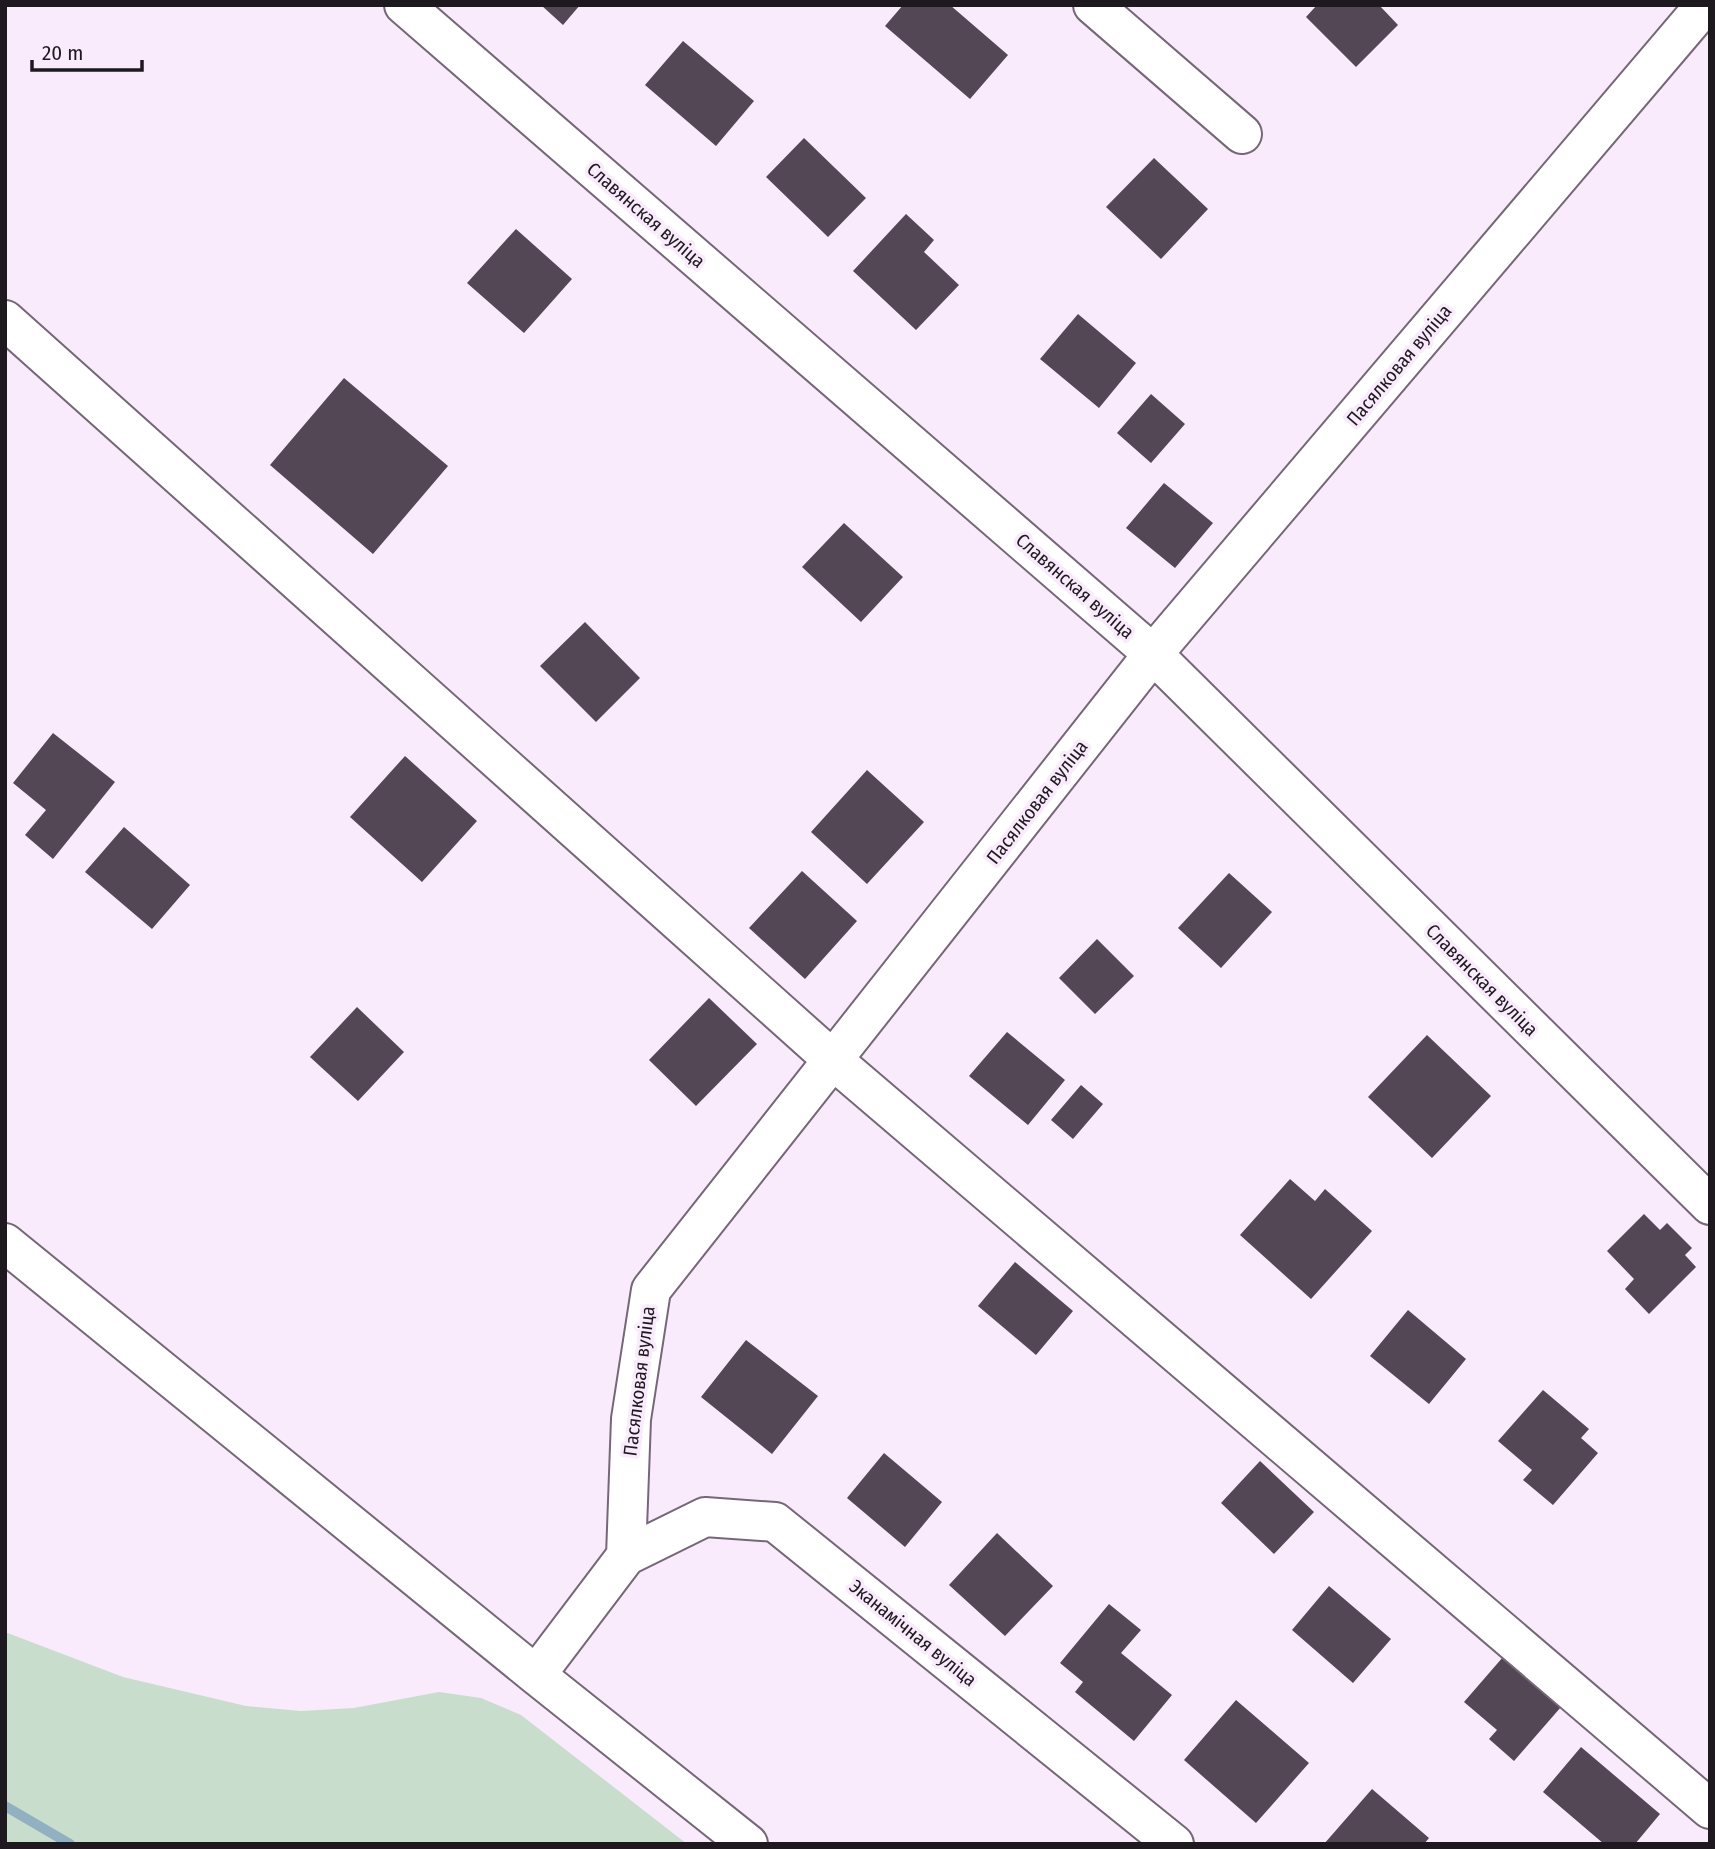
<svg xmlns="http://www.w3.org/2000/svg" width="1715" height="1849" viewBox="0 0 1715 1849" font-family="'Fira Sans Condensed',sans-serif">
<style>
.green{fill:#c9ddcd}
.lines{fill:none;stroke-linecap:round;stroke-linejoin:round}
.stream{stroke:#91b0c1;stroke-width:10}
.building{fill:#534655}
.minor-casing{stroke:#756777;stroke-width:42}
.minor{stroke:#fff;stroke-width:38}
.labels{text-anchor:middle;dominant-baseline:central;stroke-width:7;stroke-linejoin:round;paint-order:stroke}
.street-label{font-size:19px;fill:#1e191f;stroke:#f9eafc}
</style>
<rect width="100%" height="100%" fill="#f9eafc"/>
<path class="green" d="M5 1632 123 1677 246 1706 301 1711 354 1708 439 1692 481 1698 521 1715 687 1844H5Z"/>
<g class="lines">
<path class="stream" d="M5 1806 70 1844"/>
</g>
<path class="building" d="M541 5H580L563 25Z
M903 5H950L1008 55 970 99 885 26Z
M1317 5H1379L1398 25 1356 67 1306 17Z
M683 41 754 101 716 146 645 85Z
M804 138 866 198 828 237 766 177Z
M1154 158 1208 209 1161 259 1106 207Z
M906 214 934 240 924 252 959 285 916 330 853 271Z
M516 229 572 279 524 333 467 283Z
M1078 314 1136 363 1099 408 1040 359Z
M344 378 448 466 373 554 270 465Z
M1151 394 1185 424 1151 463 1117 433Z
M1164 483 1213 523 1175 568 1126 528Z
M844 523 903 577 861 622 802 567Z
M585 622 640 678 596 722 540 666Z
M53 733 115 782 53 859 25 835 46 810 13 783Z
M405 756 477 821 422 882 350 817Z
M867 770 924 822 867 884 811 832Z
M124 827 190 885 152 929 85 872Z
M802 871 857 921 805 979 749 928Z
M1229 873 1272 912 1221 968 1178 928Z
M1097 939 1134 976 1095 1014 1059 978Z
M709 998 757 1044 696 1106 649 1060Z
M357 1007 404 1052 358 1101 310 1057Z
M1007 1032 1065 1080 1028 1125 969 1076Z
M1427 1035 1491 1096 1432 1158 1368 1097Z
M1081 1085 1103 1104 1073 1139 1051 1120Z
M1290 1179 1315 1201 1325 1189 1372 1231 1311 1299 1240 1235Z
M1644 1214 1660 1230 1667 1223 1692 1248 1685 1255 1696 1267 1649 1314 1625 1289 1634 1279 1607 1251Z
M1015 1262 1073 1311 1036 1355 978 1306Z
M1408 1310 1466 1359 1429 1404 1370 1356Z
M746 1340 818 1396 772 1454 701 1397Z
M1543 1390 1589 1429 1581 1438 1598 1453 1553 1505 1523 1480 1532 1470 1498 1441Z
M884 1453 942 1502 905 1547 847 1498Z
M1260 1461 1314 1512 1274 1554 1221 1503Z
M997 1533 1053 1586 1005 1636 949 1585Z
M1329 1586 1391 1639 1353 1683 1292 1630Z
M1109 1604 1141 1630 1121 1653 1172 1695 1134 1741 1075 1692 1083 1682 1060 1663Z
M1503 1657 1561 1707 1514 1761 1489 1739 1497 1730 1464 1702Z
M1236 1700 1309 1763 1256 1823 1184 1760Z
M1581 1747 1660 1814 1635 1844H1604L1543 1792Z
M1372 1789 1429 1838 1424 1844H1324Z"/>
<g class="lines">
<g class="minor-casing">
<path id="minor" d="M404 5 1153 654 1710 1205
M1093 5 1242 134
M5 320 833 1060 1710 1809
M5 1243 536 1675 748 1844
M626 1556 705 1517 775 1522 1174 1844
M536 1675 626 1556 631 1419 651 1290 1153 654 1705 5"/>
</g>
<use href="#minor" class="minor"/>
</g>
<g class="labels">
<g class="street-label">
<text transform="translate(646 215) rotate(41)">Славянская вуліца</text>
<text transform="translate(1399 365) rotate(-50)">Пасялковая вуліца</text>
<text transform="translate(1075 586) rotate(41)">Славянская вуліца</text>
<text transform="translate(1037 802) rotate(-52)">Пасялковая вуліца</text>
<text transform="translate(1482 980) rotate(45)">Славянская вуліца</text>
<text transform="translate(639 1381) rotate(-83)">Пасялковая вуліца</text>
<text transform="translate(913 1633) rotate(39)">Эканамічная вуліца</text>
</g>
</g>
<rect width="1715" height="1849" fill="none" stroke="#1e191f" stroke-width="14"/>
<path d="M32 60v10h110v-10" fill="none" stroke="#1e191f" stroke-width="3.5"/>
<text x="42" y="60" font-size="21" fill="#1e191f" stroke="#f9eafc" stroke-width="5" paint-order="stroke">20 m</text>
</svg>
